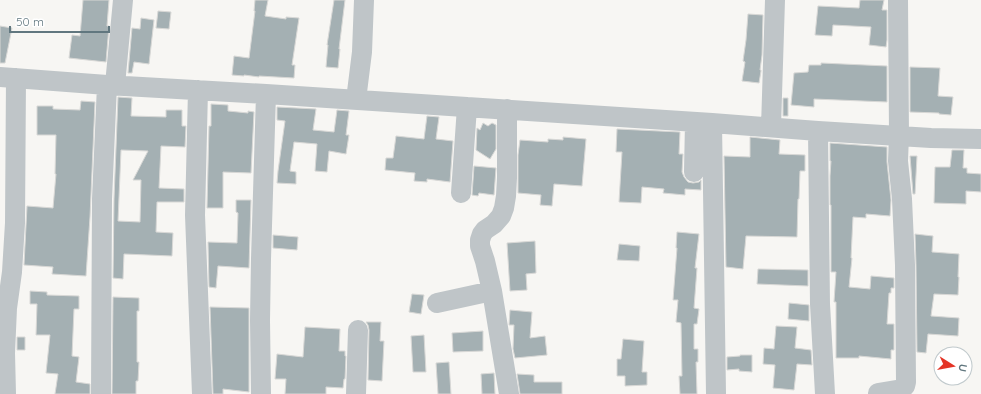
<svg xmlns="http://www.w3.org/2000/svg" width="981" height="394" viewBox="0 0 981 394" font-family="Quicksand,sans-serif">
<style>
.building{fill:#a4b0b3;stroke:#d8d8d6;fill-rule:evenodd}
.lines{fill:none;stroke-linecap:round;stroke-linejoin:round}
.minor{stroke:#bfc5c8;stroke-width:20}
</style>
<rect width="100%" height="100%" fill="#f7f6f3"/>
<path class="building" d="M83 0H109L107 26H109L106 62 69 58 72 35 80 36Z
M255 0H268L265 16 286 19V17L299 18 292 65H295L294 78 259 76V77L244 75V76L232 75 234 56 249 58 255 11H254Z
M334 0H345L339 49H340L338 68 326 67 328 45H327Z
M860 0H884L882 10H887V40L886 47 869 45 871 27 833 25 832 36 815 35 818 6 859 8Z
M158 11 171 12 169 29 156 28Z
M748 14 763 15 762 55 760 70H761V71L759 83 742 81 745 62 743 61 746 40Z
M141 18 154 20 149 64 134 62 132 73H128L132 28 140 29Z
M0 26 12 28 5 63H0Z
M821 63 887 66V102L814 99V107L791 105 794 73 808 72 809 65H821Z
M910 67 940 68 938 96 953 97 951 115 939 114V113L910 112Z
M118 97 132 98 131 116 166 117V110H182V126H186L185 147 161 146 159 188 184 189V202H157L156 232 173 233 172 256 124 254 123 279 113 278 114 199ZM121 150 148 151 133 180H141L140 222 118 221Z
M783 98H788V116H783Z
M81 101 95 102 90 217 86 276 52 274 53 267 24 265 27 206 53 208 56 174H55L56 135H37V106H53V109L80 110Z
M211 104 228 105V111L248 113V111L254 112 251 173 223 172V208H207L209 126H211Z
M277 107 316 109 313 130 334 132 337 110 349 111 346 135H349L346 154 329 151 327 172 315 171 317 144 294 142 290 171 296 172V184L277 183 278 171 285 121 277 120Z
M427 116 439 117 436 139 453 141 450 182 427 179V182L414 181 415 173 385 170 386 158H393L396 136 424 139Z
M483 123 488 126 492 123 496 125V149L490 159 476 150 477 128 480 130Z
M617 129 680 132 679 154H683L682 172 684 177 688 182 693 183 699 182 701 180V190L685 189V195L663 193 664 189 642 187 641 203 619 202 622 152H616Z
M563 137 586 139 582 186 554 184 552 206 540 205 541 195 518 193V155L520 140 548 142V139L563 140Z
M750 137 780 140 779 154 805 155V171H800L799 199H798L797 237 746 236 743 269 726 267 724 156 750 157Z
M830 143 887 147V162L891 200 890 216 866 214V218L853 217 851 258H852L849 287 870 289 871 276 894 278V288H891V293H889L887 324H894V350H891V359L859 356V358H836V302H834L836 272H831V205H830V176L831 161H830Z
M952 150H964L963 168H967V173L981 174V192L966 191V204L934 203 935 167H950Z
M910 156H917L915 194H913Z
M474 166 496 168 494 195 479 193 478 196 472 195Z
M236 200H251L249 268 218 266 216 288 209 287 208 242 237 243 238 213 236 212Z
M677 232 699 234 695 268H697L694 308 699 309 697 324H694V349H698V362H696L697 394H680L679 376H682L681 323 676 322 678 300H673L677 248H676Z
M915 234 933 236 932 252 959 254 958 277H959L958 295 934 294 931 316 959 318 958 336 928 334 926 353 917 352 916 265Z
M273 235 298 237 297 250 273 248Z
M535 241 536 273 526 274 527 290 510 291 507 243Z
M619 244 640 246 639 261 617 260Z
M758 269 808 270V286L757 284Z
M30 291 47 292V295L79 296V309H74L72 356 79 357 76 382 90 384V394H55L58 374 46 373 50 335H36L37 304H30Z
M412 294 424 295 421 314 409 312Z
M113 297 139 298V311H137V362H139L138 381H136V394H112Z
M789 303 809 305V321L788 319Z
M210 307 249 308V392L223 389V394H213Z
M510 310 532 312 530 338 545 336 547 355 515 358 513 349 514 325H509Z
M366 322H381L380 341H384L382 381 368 380 369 330 368 325Z
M776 326 797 327 795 348 811 350 812 365 797 364 794 390 773 388 775 365 763 364 764 348 774 349Z
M305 327 340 329 339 351H345V356H346L345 379H344L343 388 326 387V394H285L286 379H275L277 354 303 357Z
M483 331V351L453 352 452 333Z
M424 335 426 372H413L411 336Z
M17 337H25V350H17Z
M623 339 644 341 642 372H647V385L625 386V376H617V359H621Z
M740 355H752V372L739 371V369L727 370V357L740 356Z
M449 362 451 394H438L436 363Z
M494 373 495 394H482L481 374Z
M517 374 534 375V382H562V394H520Z"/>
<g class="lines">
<path class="minor" d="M0 77 107 85 266 94 712 123 818 131 931 138 981 139
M115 85 123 0
M198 90 195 215 202 394
M356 100 362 52 364 0
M507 109V178L506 196 504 208 501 216 494 224 485 230 482 234 480 240V246L485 261 492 291 509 394
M712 123 716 394
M771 127 775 0
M818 131 820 304 825 394
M694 172 695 122
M461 193 467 107
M437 303 492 291
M6 394 5 353 7 308 12 272 15 223 16 78
M101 394 102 199 107 85
M261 394 260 320 261 259 266 94
M356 394 358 330
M879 394 878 393 902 389 905 386 906 382 905 265 902 199 898 161 899 135 898 0"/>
</g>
<g transform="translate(953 366) rotate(101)"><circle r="19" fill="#ffffff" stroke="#c0c9cc"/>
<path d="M0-3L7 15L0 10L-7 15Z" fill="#e43426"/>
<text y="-6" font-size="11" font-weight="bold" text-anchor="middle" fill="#61777f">U</text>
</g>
<path d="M10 26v6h99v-6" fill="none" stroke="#61777f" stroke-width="2"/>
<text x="16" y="26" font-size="12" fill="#61777f" stroke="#ffffff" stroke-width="3" paint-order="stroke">50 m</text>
</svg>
